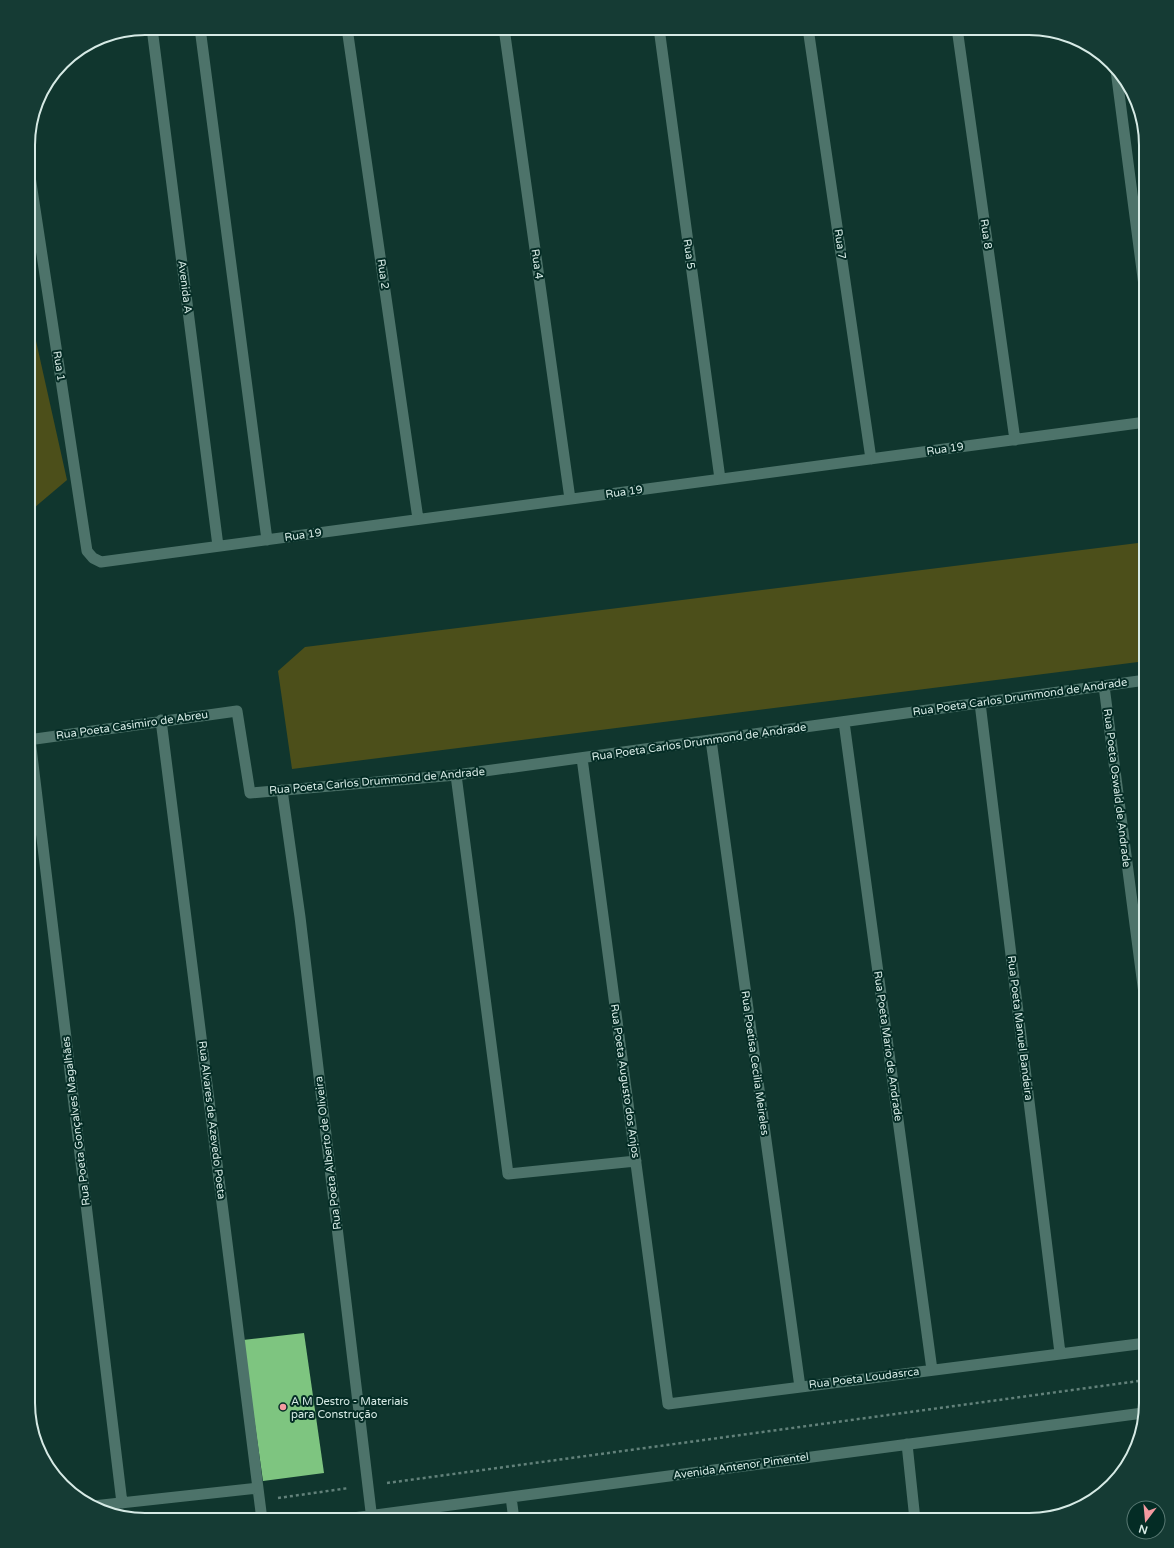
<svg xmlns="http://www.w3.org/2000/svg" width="1174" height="1548" viewBox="0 0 1174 1548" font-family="'Varela Round',sans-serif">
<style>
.green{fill:#4c4f1a}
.building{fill:#7ec580}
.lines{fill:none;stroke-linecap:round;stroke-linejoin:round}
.path{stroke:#62817a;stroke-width:2.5;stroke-dasharray:3 3;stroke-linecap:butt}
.minor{stroke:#4d736a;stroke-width:11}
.poi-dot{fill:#f49aa0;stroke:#042c25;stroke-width:1.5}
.labels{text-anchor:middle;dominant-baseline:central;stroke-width:4;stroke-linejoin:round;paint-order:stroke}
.street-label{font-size:11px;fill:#d6eae5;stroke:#042c25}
.poi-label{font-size:11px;fill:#d6eae5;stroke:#042c25;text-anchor:start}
.rim{fill:none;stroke:#d6eae5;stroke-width:2}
</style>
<rect width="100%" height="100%" fill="#10362e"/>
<path class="green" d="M28 305 67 480 28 513Z
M1146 542V661L292 769 278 671 305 647Z"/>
<path class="building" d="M304 1333 324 1473 263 1481 243 1340Z"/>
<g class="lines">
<path class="path" d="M387 1483 1146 1380
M278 1498 349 1488"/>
<path class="minor" d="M152 28 218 546
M200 28 267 540
M347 28 418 519
M504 28 570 499
M659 28 720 479
M808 28 871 459
M957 28 1015 440
M1116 70 1146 301
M28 163 87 551 93 558 101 562 1146 422
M1104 686 1146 1009
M980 703 1060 1353
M161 720 262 1520
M844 722 932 1370
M30 739 122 1503
M28 740 237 711 250 793 456 775 1146 680
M711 740 800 1387
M582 758 668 1404 1146 1343
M456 775 508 1174 636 1161
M282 790 300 917 372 1520
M907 1444 915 1520
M511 1497 514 1520
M93 1506 258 1488
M338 1520 1143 1413"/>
</g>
<circle class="poi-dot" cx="283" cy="1407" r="4"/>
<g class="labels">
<g class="street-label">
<text transform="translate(986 234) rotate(82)">Rua 8</text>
<text transform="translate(840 244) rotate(82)">Rua 7</text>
<text transform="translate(689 254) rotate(82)">Rua 5</text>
<text transform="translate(537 264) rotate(82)">Rua 4</text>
<text transform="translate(383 274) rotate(82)">Rua 2</text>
<text transform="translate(185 287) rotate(83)">Avenida A</text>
<text transform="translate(59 366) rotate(81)">Rua 1</text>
<text transform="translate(945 449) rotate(-8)">Rua 19</text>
<text transform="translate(624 492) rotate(-8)">Rua 19</text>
<text transform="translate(303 535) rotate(-8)">Rua 19</text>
<text transform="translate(1020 697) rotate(-8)">Rua Poeta Carlos Drummond de Andrade</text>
<text transform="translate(132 725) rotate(-8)">Rua Poeta Casimiro de Abreu</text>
<text transform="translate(699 742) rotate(-8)">Rua Poeta Carlos Drummond de Andrade</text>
<text transform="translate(377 781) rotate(-5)">Rua Poeta Carlos Drummond de Andrade</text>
<text transform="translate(1117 788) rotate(83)">Rua Poeta Oswald de Andrade</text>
<text transform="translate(1020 1028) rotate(83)">Rua Poeta Manuel Bandeira</text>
<text transform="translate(888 1046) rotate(82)">Rua Poeta Mario de Andrade</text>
<text transform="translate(755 1063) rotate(82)">Rua Poetisa Cecilia Meireles</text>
<text transform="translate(625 1081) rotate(82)">Rua Poeta Augusto dos Anjos</text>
<text transform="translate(212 1120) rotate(83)">Rua Alvares de Azevedo Poeta</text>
<text transform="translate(76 1121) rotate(-97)">Rua Poeta Gonçalves Magalhães</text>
<text transform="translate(328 1153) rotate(-97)">Rua Poeta Alberto de Oliveira</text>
<text transform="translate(864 1378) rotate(-7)">Rua Poeta Loudasrca</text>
<text transform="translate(741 1466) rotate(-8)">Avenida Antenor Pimentel</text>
</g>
<g class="poi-label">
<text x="291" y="1401">A M Destro - Materiais<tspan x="291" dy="13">para Construção</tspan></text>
</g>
</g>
<path d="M0 0H1174V1548H0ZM145 35H1029A110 110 0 0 1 1139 145V1403A110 110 0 0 1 1029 1513H145A110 110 0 0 1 35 1403V145A110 110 0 0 1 145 35Z" fill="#153b34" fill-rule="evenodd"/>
<path class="rim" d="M145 35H1029A110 110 0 0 1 1139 145V1403A110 110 0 0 1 1029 1513H145A110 110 0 0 1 35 1403V145A110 110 0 0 1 145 35Z"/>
<g transform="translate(1146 1520) rotate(196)"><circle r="19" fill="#042c25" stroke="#587872"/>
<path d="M0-3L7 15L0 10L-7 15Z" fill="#f49aa0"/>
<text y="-6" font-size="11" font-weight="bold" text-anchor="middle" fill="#d6eae5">N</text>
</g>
</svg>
